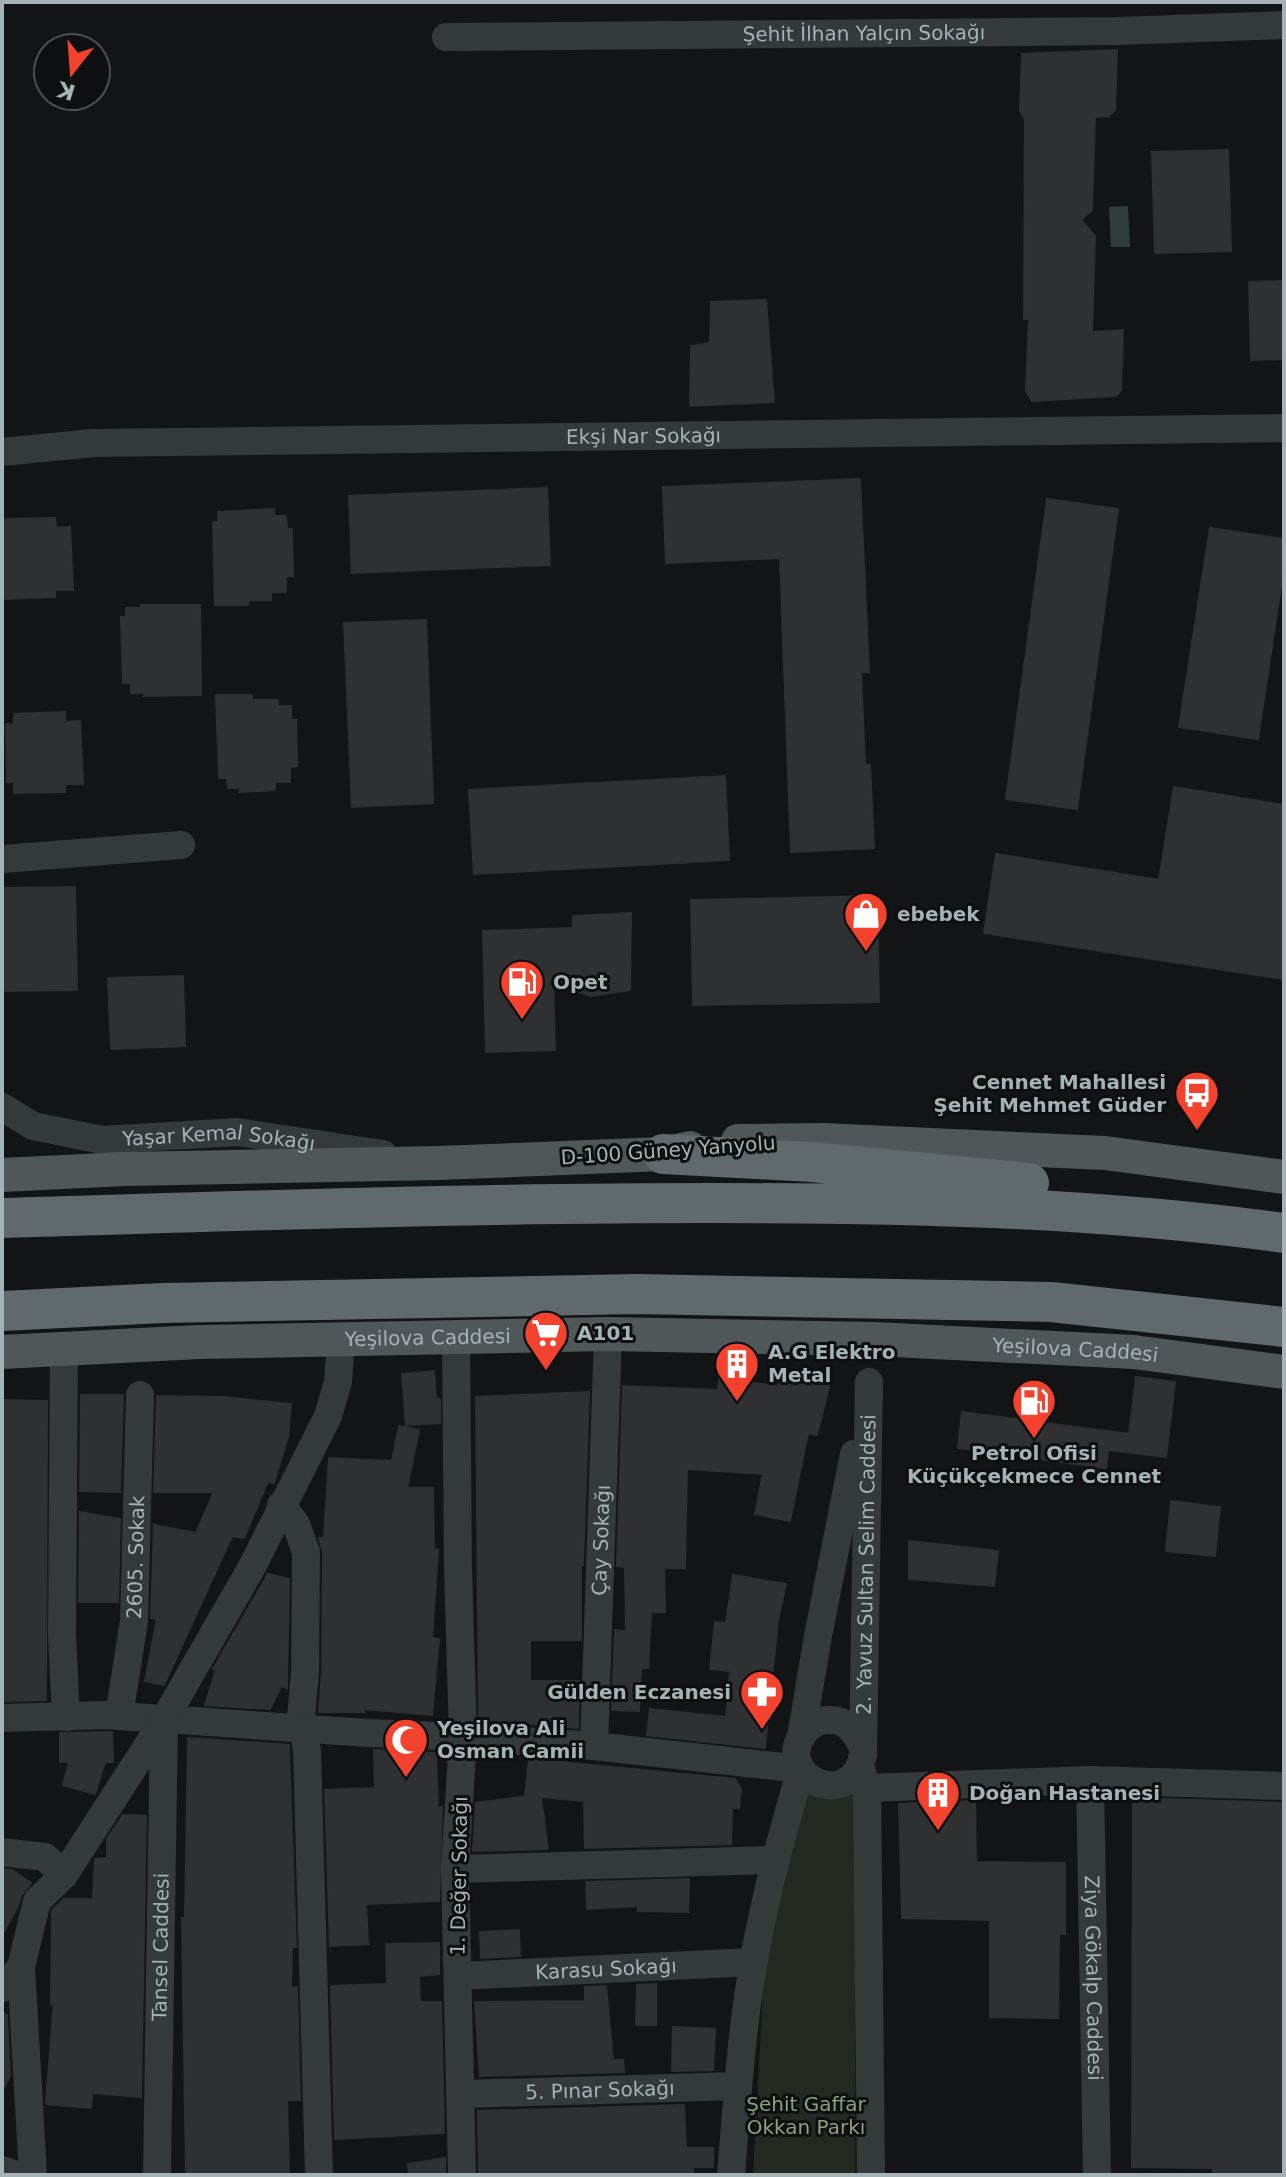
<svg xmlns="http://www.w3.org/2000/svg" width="1286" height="2177" viewBox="0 0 1286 2177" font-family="'DejaVu Sans',sans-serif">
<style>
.green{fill:#232820}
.water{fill:#2d3e3c}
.building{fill:#2e3031;stroke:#2d3031;stroke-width:2}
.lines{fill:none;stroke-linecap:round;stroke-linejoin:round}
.minor{stroke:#34393a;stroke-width:28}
.major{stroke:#505759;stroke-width:34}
.highway{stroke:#60696b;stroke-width:40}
.labels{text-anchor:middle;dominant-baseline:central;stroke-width:6;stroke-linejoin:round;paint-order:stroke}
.street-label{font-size:20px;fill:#a5b3b6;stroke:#0e0f10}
.poi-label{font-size:20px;font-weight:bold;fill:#a5b3b6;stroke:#0e0f10;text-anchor:start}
.park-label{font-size:20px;fill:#8ea17c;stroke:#0e0f10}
</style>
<rect width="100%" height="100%" fill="#131415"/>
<path class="green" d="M795 1787 856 1791 855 2175H753L768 1898Z"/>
<path class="water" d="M1128 206 1130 247H1111L1109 207Z"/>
<path class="building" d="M1117 50 1115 110 1109 116 1095 117 1092 210 1081 220 1095 236 1092 332 1123 330 1121 390 1116 396 1032 401 1026 391 1029 319H1024L1025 119 1020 111 1022 54Z
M1228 150 1231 251 1155 253 1152 152Z
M1284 281V359L1251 360 1249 282Z
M766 300 774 402 690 406 691 346 710 343 711 302Z
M860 479 869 672H861L865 765H870L874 848 791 852 780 558 666 563 663 487Z
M547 488 550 565 352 573 349 496Z
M1047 499 1118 509 1077 809 1006 799Z
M274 509V516H286L287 529H292L293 576H286V592H271V600H248V605H215L213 522H218V512Z
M55 518 56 528 70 527 73 590H55V597L5 599 4 587H2L4 519Z
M1210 528 1284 539V566L1258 739 1179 727Z
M141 605H200L201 695 144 696V693H131V683H123L121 617H126V608H141Z
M426 620 433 803 352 807 344 623Z
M216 695H252V700H278V706H291V720H296L297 766 290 767V782H275V790L240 792V788H228L227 778H219Z
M65 712V722L80 721 83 784H65V792L14 793V782H7L6 724 14 725V714Z
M725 776 729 860 474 874 469 790Z
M1174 787 1284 805V979L984 933 996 854 1159 880Z
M75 887 77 990 2 991V888Z
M877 896 879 1002 693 1005 691 900Z
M631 913 630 990 591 996 553 984 555 1050 486 1052 483 931 573 928V916Z
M183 976 185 1046 111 1049 108 978Z
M434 1371 436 1399H440V1423L406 1425 402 1374Z
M782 1371 830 1382 817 1435 808 1433 790 1521 755 1514 763 1474 687 1469 685 1568H664L665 1612H651L648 1668H641L639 1711 612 1710 615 1630 626 1631 625 1567 617 1566 623 1386 718 1390 719 1379 778 1386Z
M1136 1377 1175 1382 1166 1457 1108 1450 1106 1468 958 1448 962 1412 1129 1434Z
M589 1392 583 1565H581V1640H530V1681H579L578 1728 479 1719 476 1397Z
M81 1395H123L120 1492 80 1491Z
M157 1396 223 1397 291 1404 288 1437 274 1483 268 1481 244 1538 232 1536 164 1685 145 1681 157 1619 151 1618 154 1525 196 1533 214 1492H154Z
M2 1400 47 1401 46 1700 2 1701Z
M399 1426 419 1430 407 1488H433L434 1550H438L432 1638 439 1639 432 1715 364 1709V1712H319L322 1673 323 1552 319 1538H324L329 1458 392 1461Z
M1171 1501 1220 1507 1215 1556 1166 1551Z
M80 1512 120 1519 118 1602H79Z
M909 1541 998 1551 994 1586 909 1579Z
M268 1574 289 1579 287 1688 281 1686 270 1709 205 1705 216 1670 213 1669Z
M733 1575 786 1584 778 1620 765 1748 647 1735 650 1709 726 1717 730 1671 710 1669 715 1622 726 1623Z
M112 1732 113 1762H105L95 1794 63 1785 69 1762H60V1733Z
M188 1738 289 1745 296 1947H292L291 1987H297L300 2100H287L289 2175H186L182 1918H185Z
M374 1750 436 1753 438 1808 442 1807 439 1901 366 1904 368 1944 330 1946 325 1790 375 1788Z
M529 1759 735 1779 741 1789 739 1808H732L731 1844 585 1848 584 1801 541 1797 548 1849 473 1851 476 1803 528 1796H525Z
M1133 1798 1284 1803V2175H1213V2168L1132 2167Z
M975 1801 976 1862 1065 1863V1934H1059L1058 2018 990 2017V1920L902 1918 899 1804Z
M123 1815 146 1816 141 2097 92 2093 91 2108 46 2104 54 1999 51 2004 52 1910 64 1899H93L95 1859 107 1858V1839Z
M2 1869 12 1870 31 1883 21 1896 18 1906 2 1935Z
M689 1879 688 1912 638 1911V1906L587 1909 586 1882Z
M519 1930 520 1956 481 1958 480 1932Z
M439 1943V1974L419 1976 420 2002H441L444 2133 335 2139 331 1986 387 1984 386 1944Z
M656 1984V2025H636L637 1985Z
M606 1986 613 2060H623L624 2072 480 2076 475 2002 585 2001V1987Z
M2 2012 7 2015 10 2076 2 2091Z
M673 2027 715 2029 713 2070 672 2071Z
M684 2105 686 2148H713V2167H693V2175H479L478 2111Z
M445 2158V2175H409L408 2164Z"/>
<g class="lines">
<g class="minor">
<path id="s1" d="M446 37 1117 31 1284 25"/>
<path id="s2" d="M2 452 93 443 1284 428"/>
<path d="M2 859 181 845"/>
<path id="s3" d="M2 1107 33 1126 102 1140 237 1132 383 1154"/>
<path d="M456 1336 458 1569 463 1737 455 1869 462 2175"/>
<path d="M64 1350 62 1635 66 1717"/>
<path d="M281 1505 296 1524 306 1552 305 1673 300 1729"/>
<path id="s4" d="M119 1716 134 1621 140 1395"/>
<path d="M2 1718 106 1715 368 1733 463 1737 594 1746 801 1769C783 1832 765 1895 754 1960 741 2031 737 2104 731 2175"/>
<path d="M304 1730 307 1752 319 2175"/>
<path d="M801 1737 818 1636 854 1454"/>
<path id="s5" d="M862 1745C854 1731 846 1719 829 1720 818 1720 808 1726 802 1735 775 1777 851 1813 863 1755L869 1382"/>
<path id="s6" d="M594 1746 608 1334"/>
<path d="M862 1772 867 1788 871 2175"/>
<path id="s7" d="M1090 1780 1097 2175"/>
<path d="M867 1788 1090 1780 1284 1786"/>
<path d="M2 1852 45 1857 64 1875"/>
<path d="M455 1869 774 1860"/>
<path d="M21 1967 33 2175"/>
<path id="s8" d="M458 1976 753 1962"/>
<path d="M2 1988 21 1967 37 1901 64 1875 164 1720 253 1565 328 1416 338 1382 341 1340"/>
<path id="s9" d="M462 2094 738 2086"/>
<path d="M2 2170 18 2175"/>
<path id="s10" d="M157 2175 164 1720"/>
</g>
<g class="major">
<path d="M738 1141 823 1140 1105 1153 1284 1177"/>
<path d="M2 1175 124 1169 439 1163 663 1154 690 1148"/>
<path id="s11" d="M2 1352 199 1342 608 1334 874 1339 1134 1352 1284 1372"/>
</g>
<path class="highway" d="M663 1154 812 1162 1029 1183
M2 1218C238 1211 475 1203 711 1203 903 1203 1094 1207 1284 1233
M2 1311 163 1303 637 1294 1051 1302 1284 1327"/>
</g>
<defs>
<g id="shop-pin" transform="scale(2.3)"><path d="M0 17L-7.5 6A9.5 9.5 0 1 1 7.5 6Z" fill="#f3422d" stroke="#0e0f10"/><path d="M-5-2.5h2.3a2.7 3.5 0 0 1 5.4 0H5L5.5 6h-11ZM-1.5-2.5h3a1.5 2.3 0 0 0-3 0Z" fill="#fff"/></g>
<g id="fuel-pin" transform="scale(2.3)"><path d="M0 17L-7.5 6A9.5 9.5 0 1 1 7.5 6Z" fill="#f3422d" stroke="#0e0f10"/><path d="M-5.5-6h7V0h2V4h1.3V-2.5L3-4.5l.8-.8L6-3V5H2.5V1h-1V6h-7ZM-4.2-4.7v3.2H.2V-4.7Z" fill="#fff"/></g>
<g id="bus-pin" transform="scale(2.3)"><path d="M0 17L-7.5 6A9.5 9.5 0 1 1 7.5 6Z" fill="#f3422d" stroke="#0e0f10"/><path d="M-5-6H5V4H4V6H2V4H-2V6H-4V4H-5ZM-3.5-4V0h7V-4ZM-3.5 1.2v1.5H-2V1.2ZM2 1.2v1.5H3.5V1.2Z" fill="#fff"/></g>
<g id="supermarket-pin" transform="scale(2.3)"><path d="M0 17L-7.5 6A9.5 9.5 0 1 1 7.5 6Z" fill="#f3422d" stroke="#0e0f10"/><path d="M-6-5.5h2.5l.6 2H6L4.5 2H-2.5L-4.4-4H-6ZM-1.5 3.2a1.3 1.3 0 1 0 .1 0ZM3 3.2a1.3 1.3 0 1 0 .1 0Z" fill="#fff"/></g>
<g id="building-pin" transform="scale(2.3)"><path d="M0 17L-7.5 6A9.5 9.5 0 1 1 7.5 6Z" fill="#f3422d" stroke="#0e0f10"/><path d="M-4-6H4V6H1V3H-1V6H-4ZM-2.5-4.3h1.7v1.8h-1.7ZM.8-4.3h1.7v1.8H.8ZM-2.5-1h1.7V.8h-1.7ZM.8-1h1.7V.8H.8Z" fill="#fff"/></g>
<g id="pharmacy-pin" transform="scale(2.3)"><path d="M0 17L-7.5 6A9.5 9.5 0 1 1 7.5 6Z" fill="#f3422d" stroke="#0e0f10"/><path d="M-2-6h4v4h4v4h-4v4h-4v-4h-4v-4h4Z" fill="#fff"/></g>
<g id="mosque-pin" transform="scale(2.3)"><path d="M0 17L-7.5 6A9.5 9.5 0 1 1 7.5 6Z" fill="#f3422d" stroke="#0e0f10"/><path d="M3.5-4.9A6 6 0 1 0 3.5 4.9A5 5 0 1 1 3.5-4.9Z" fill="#fff"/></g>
</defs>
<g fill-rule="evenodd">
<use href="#shop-pin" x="866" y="914"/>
<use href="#fuel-pin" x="522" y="982"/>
<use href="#bus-pin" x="1197" y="1093"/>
<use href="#supermarket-pin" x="546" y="1333"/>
<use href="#building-pin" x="737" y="1364"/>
<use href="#fuel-pin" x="1034" y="1401"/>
<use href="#pharmacy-pin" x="762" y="1692"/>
<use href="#mosque-pin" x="406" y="1740"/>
<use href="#building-pin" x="938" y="1793"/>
</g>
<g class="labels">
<g class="street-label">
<text stroke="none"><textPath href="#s1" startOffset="418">Şehit İlhan Yalçın Sokağı</textPath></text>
<text stroke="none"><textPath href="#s2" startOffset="642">Ekşi Nar Sokağı</textPath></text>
<text stroke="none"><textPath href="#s3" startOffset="224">Yaşar Kemal Sokağı</textPath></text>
<text transform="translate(668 1150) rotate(-4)">D-100 Güney Yanyolu</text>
<text stroke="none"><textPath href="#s11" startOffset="426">Yeşilova Caddesi</textPath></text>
<text stroke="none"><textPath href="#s11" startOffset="1074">Yeşilova Caddesi</textPath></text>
<text stroke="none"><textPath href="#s6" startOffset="206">Çay Sokağı</textPath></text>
<text stroke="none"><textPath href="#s4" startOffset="160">2605. Sokak</textPath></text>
<text stroke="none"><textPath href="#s5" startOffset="386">2. Yavuz Sultan Selim Caddesi</textPath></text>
<text transform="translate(459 1876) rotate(-89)">1. Değer Sokağı</text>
<text stroke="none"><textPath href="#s10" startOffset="228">Tansel Caddesi</textPath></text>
<text stroke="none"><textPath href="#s8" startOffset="148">Karasu Sokağı</textPath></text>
<text stroke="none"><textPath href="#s7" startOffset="198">Ziya Gökalp Caddesi</textPath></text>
<text stroke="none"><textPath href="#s9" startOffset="138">5. Pınar Sokağı</textPath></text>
</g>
<g class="poi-label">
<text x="897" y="914">ebebek</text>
<text x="553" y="982">Opet</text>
<text x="1166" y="1082" text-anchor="end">Cennet Mahallesi<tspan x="1166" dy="23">Şehit Mehmet Güder</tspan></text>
<text x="577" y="1333">A101</text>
<text x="768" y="1352">A.G Elektro<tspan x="768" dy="23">Metal</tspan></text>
<text x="1034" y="1453" text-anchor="middle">Petrol Ofisi<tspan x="1034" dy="23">Küçükçekmece Cennet</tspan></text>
<text x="731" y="1692" text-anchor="end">Gülden Eczanesi</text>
<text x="437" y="1728">Yeşilova Ali<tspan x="437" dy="23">Osman Camii</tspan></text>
<text x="969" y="1793">Doğan Hastanesi</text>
</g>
<g class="park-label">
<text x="806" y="2104">Şehit Gaffar<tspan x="806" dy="23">Okkan Parkı</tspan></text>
</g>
</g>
<rect width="1286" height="2177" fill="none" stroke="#a5b3b6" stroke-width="8"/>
<g transform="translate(72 72) rotate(197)"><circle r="38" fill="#0e0f10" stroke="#4a5152" stroke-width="2"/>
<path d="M0-6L14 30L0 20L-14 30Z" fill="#f3422d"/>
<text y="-12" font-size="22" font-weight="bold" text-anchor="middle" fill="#a5b3b6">K</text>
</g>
</svg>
